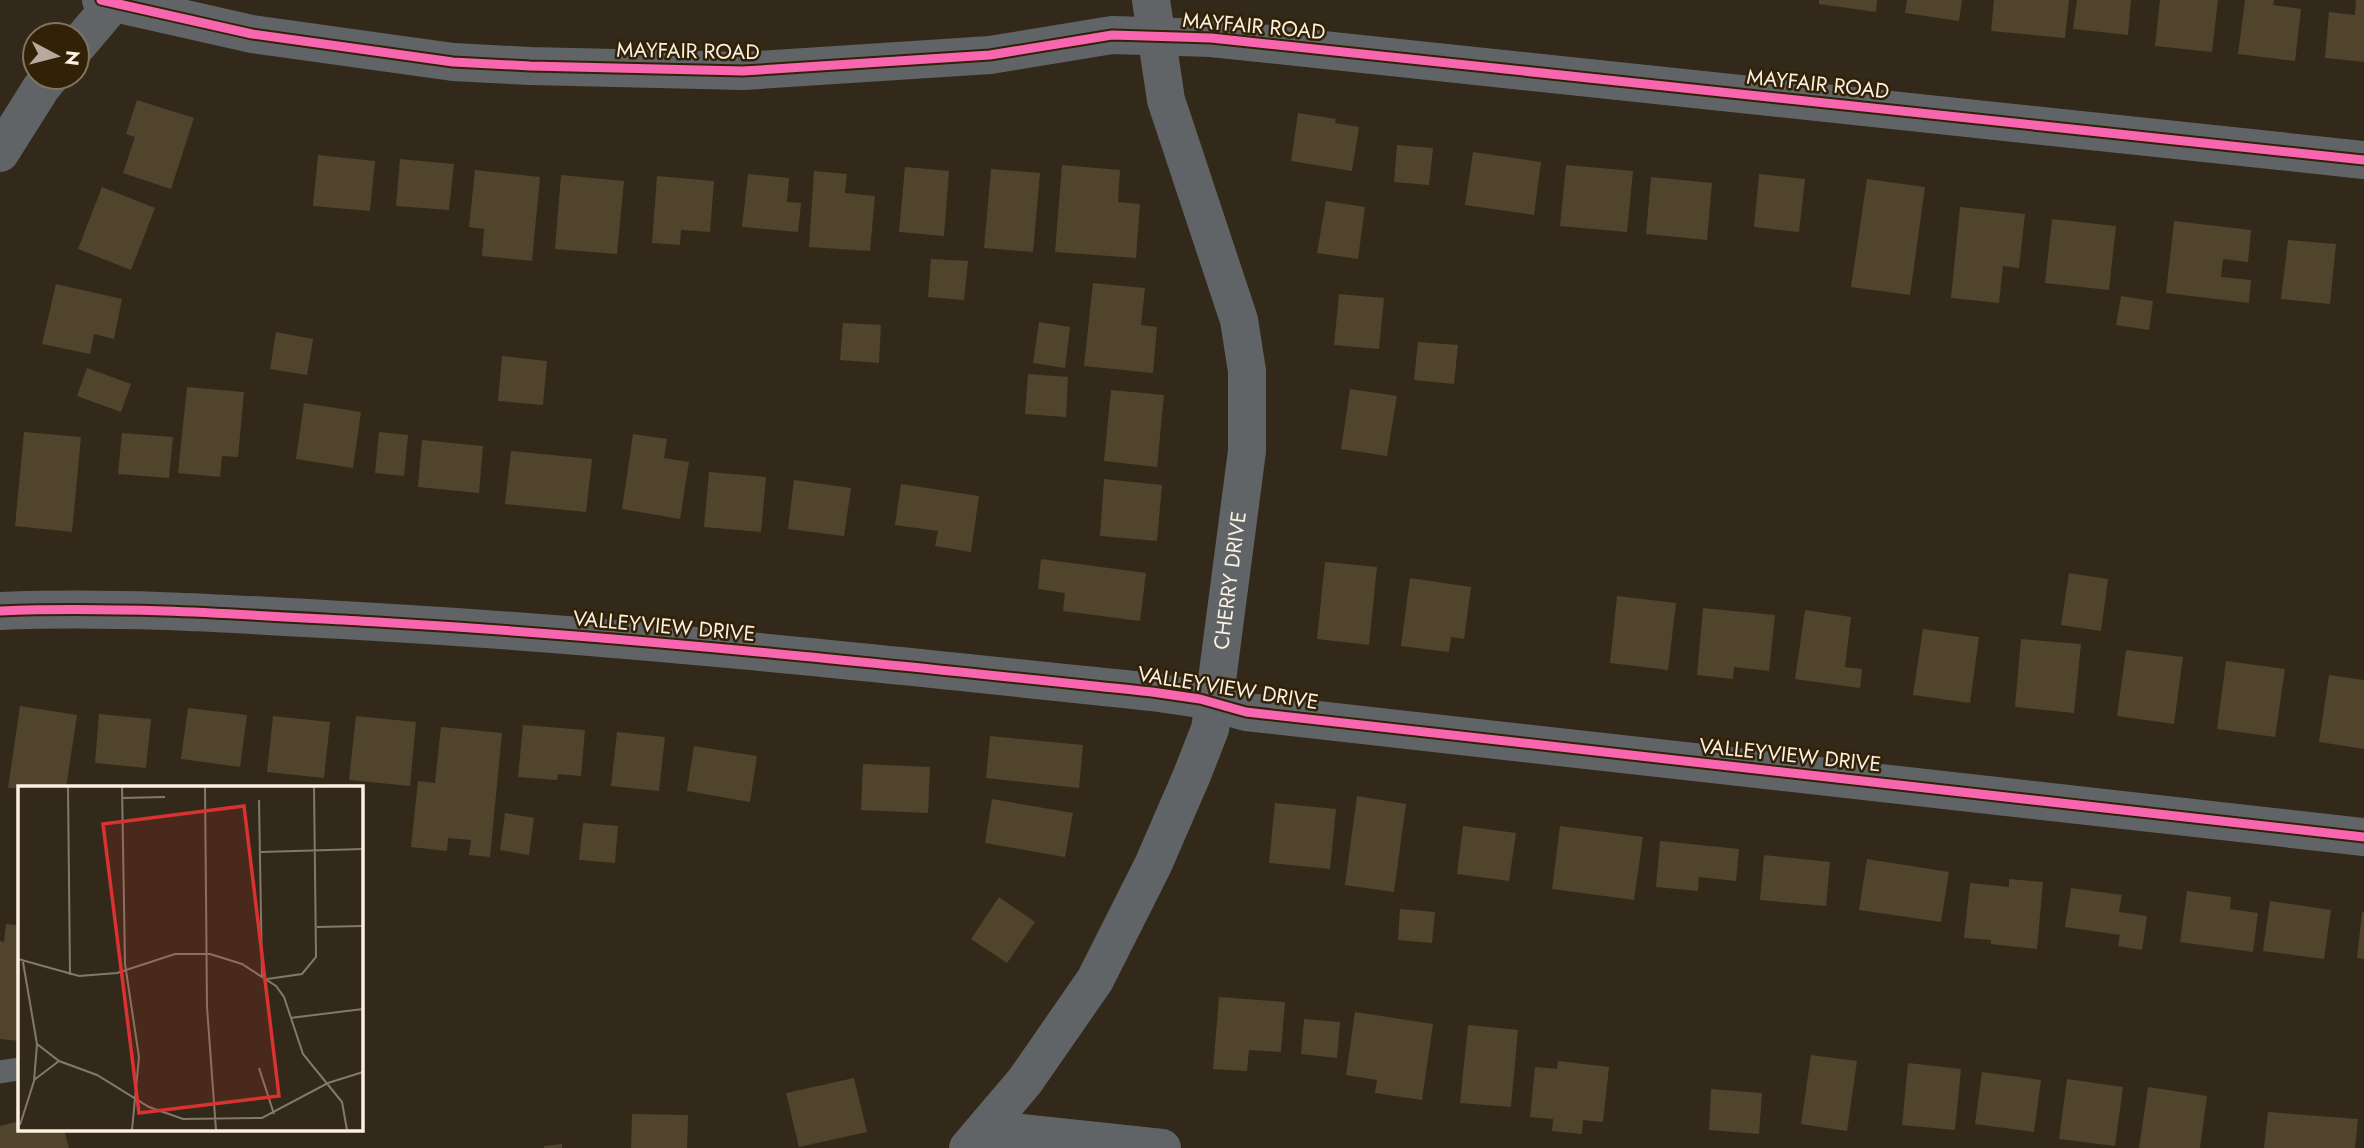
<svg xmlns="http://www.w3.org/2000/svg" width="2364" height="1148" viewBox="0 0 2364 1148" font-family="Jost,sans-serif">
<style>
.building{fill:#50442c}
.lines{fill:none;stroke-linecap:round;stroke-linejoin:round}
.service{stroke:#606466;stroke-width:23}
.minor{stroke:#606466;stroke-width:38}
.cycleway-casing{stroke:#312106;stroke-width:13}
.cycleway{stroke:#f766af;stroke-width:9}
.labels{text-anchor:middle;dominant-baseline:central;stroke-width:5;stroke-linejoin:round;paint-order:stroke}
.street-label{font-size:21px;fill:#fbf0e1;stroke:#312106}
.inset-road{fill:none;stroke:#82796a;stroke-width:2}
.view{fill:#d83231;fill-opacity:0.15;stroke:#d83231;stroke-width:3.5}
.inset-edge{fill:none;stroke:#fbf0e1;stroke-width:3.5}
</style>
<rect width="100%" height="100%" fill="#32291a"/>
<path class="building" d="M1819 0H1877L1876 12 1819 4Z
M1907 0H1962L1959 21 1905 13Z
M1994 0H2069L2065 38 1991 31Z
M2077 0H2131L2128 35 2073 29Z
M2160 0H2218L2212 52 2155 46Z
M2245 0H2274L2273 5 2301 9 2295 61 2238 54Z
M2356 0H2364V62L2325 58 2329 12 2355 15Z
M137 100 194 118 171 189 123 173 135 137 126 134Z
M1298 113 1336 119 1335 123 1359 127 1352 171 1291 161Z
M1397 145 1433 148 1429 185 1394 182Z
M1473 152 1541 162 1534 215 1465 205Z
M318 155 375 161 370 211 313 206Z
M400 159 454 164 449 210 396 206Z
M1062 165 1120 170 1118 202 1140 204 1136 258 1055 252Z
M1566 165 1633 171 1627 232 1560 226Z
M905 167 949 171 944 236 899 232Z
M991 169 1040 173 1033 252 984 248Z
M475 170 540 177 532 261 482 256 484 229 469 227Z
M814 171 847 174 845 193 875 196 870 251 809 247Z
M748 174 789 178 787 202 801 203 798 232 742 227Z
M1759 174 1805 179 1799 232 1754 227Z
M561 175 624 181 617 254 555 249Z
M657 176 714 181 710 232 681 230 680 245 652 243Z
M1651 177 1712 183 1707 240 1646 234Z
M1867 179 1925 187 1910 295 1851 287Z
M102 187 155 208 131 270 78 249Z
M1326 201 1365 207 1358 259 1317 253Z
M1960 207 2025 214 2019 268 2003 266 1999 303 1951 298Z
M2052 219 2116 226 2109 290 2045 283Z
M2174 221 2251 230 2248 262 2223 259 2221 277 2251 280 2249 303 2166 293Z
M2288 240 2336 244 2330 304 2281 299Z
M931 259 968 261 964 300 928 297Z
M1093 283 1145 288 1141 325 1157 327 1153 373 1084 366Z
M56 284 122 299 114 339 94 334 90 354 42 344Z
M1339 294 1384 298 1379 349 1334 345Z
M2121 296 2153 301 2149 330 2116 325Z
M1039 322 1070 327 1065 368 1033 363Z
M843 323 881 325 879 363 840 360Z
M276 332 313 339 307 375 270 369Z
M1418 342 1458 345 1454 384 1414 380Z
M502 356 547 361 543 405 498 401Z
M87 368 131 384 121 412 77 396Z
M1028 374 1068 377 1066 417 1025 414Z
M187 387 244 392 238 457 222 456 220 477 178 473Z
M1350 389 1397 396 1387 456 1341 449Z
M1111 390 1164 395 1157 467 1104 461Z
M304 403 361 412 353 468 296 459Z
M24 432 81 437 72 532 15 526Z
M379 432 408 435 404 476 375 473Z
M122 433 173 437 169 478 118 474Z
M633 434 667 439 664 458 689 462 680 519 622 509Z
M422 440 483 446 479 493 418 487Z
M511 451 592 459 586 512 505 504Z
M709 472 766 477 761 532 704 527Z
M1104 479 1162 485 1157 541 1100 536Z
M794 480 851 488 844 536 788 529Z
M901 484 979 496 971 552 935 546 938 531 895 525Z
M1041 559 1146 573 1140 621 1063 611 1065 593 1038 589Z
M1325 562 1377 567 1369 645 1317 639Z
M2069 573 2108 579 2101 631 2061 625Z
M1410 578 1471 587 1464 639 1451 637 1449 652 1401 646Z
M1617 596 1676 603 1668 670 1610 663Z
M1703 608 1775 615 1769 671 1734 667 1733 679 1697 675Z
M1805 610 1851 617 1845 667 1862 669 1860 688 1795 679Z
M1923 629 1979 637 1970 703 1913 695Z
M2021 639 2081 644 2074 713 2015 707Z
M2126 650 2183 657 2174 724 2117 716Z
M2226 661 2285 669 2275 737 2217 729Z
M2329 675 2364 680V749L2319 742Z
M20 706 77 715 66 788H8Z
M188 708 247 715 240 767 181 759Z
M99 714 151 719 146 768 95 763Z
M273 716 330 722 324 778 267 772Z
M356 716 416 722 410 786 349 780Z
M523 725 585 730 581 776 558 774 557 780 518 777Z
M441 727 502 733 490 857 469 855 471 840 448 838 447 851 411 847 418 781 435 783Z
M617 732 665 737 659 791 611 786Z
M990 736 1083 745 1079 788 986 778Z
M694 746 757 756 750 802 687 791Z
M863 764 930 767 928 813 861 810Z
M331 784H355V788H331Z
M1357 796 1406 804 1394 892 1345 885Z
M992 799 1073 813 1065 857 985 843Z
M1275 803 1336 809 1330 869 1269 863Z
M505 813 534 818 529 855 500 850Z
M583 823 618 826 615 863 579 860Z
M1463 826 1516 833 1509 881 1457 874Z
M1560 826 1643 837 1634 900 1552 889Z
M1660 841 1739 849 1736 881 1699 877 1698 891 1656 887Z
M1764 855 1830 862 1826 906 1760 900Z
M1867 859 1949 872 1941 922 1859 910Z
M2009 879 2043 882 2037 949 1991 944V940L1964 938 1970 883 2009 887Z
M2071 888 2122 895 2119 912 2147 916 2142 950 2118 946 2120 935 2065 927Z
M2187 891 2231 897 2230 909 2258 913 2253 952 2180 942Z
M999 897 1035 922 1007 963 971 939Z
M2270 901 2331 910 2324 959 2263 951Z
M1400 909 1435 912 1432 943 1398 940Z
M2362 912H2364V959L2357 958Z
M6 924 19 925V1041L0 1039V941L4 942Z
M1219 997 1285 1002 1281 1052 1249 1050 1247 1071 1213 1069Z
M1355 1012 1433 1024 1422 1100 1375 1093 1377 1080 1346 1075Z
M1304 1019 1340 1022 1337 1058 1301 1054Z
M1468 1025 1518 1030 1511 1107 1460 1103Z
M1811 1055 1857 1061 1847 1131 1801 1124Z
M1558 1061 1609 1067 1603 1122 1583 1120 1582 1134 1552 1131 1553 1119 1530 1117 1535 1067 1557 1069Z
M1908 1063 1961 1069 1955 1130 1902 1125Z
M1982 1072 2041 1080 2034 1132 1975 1124Z
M854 1078 867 1132 799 1147 786 1093Z
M2067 1079 2123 1087 2115 1146 2059 1139Z
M2148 1087 2207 1096 2200 1148H2139Z
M1711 1089 1762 1093 1759 1134 1709 1130Z
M2268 1112 2358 1119 2355 1148H2264Z
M632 1114 688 1115 687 1148H631Z
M19 1121V1129H64L69 1148H0V1126Z
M562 1144V1148H544V1146Z"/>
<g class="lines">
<path class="service" d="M0 1072 19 1069"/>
<g class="minor">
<path d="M101 0 252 34 453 62 530 66 743 71 990 55 1112 35 1211 38 2364 160"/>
<path d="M77 46 116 0"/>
<path d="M0 153 41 88 50 77"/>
<path d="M0 611C126 606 251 615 377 622 636 637 894 665 1152 692L1200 699 1246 712 2364 837"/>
<path d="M986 1129 1162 1148"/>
<path id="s1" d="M968 1148 1025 1081 1095 980 1153 865 1192 775 1210 729 1214 703 1247 451V371L1239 320 1166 100 1151 0"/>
</g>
<g class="cycleway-casing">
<path id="cycleway" d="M101 0 252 34 453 62 530 66 743 71 990 55 1112 35 1211 38 2364 160
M0 611C126 606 251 615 377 622 636 637 894 665 1152 692L1200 699 1246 712 2364 837"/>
</g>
<use href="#cycleway" class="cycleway"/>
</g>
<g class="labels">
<g class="street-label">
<text transform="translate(1254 26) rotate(5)">MAYFAIR ROAD</text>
<text transform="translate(688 51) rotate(1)">MAYFAIR ROAD</text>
<text transform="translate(1818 84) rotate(6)">MAYFAIR ROAD</text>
<text stroke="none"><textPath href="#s1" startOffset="637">CHERRY DRIVE</textPath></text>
<text transform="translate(664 626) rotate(5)">VALLEYVIEW DRIVE</text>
<text transform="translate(1228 688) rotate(9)">VALLEYVIEW DRIVE</text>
<text transform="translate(1790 755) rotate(6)">VALLEYVIEW DRIVE</text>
</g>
</g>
<g transform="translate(18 786)">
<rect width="345" height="345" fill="#32291a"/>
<path class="inset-road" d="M50 0 52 189M104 0 107 178 121 271 114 344M187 0 189 221 198 344M104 12 147 11M241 14 244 190M243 66 345 63M299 141 345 140M0 173 61 190 99 187 157 168H192L224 178 258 200 266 211 285 268 324 316 329 344M249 193 284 188 298 171 296 0M272 232 345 223M19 258 41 275 79 289 131 321 165 333 244 332 310 297 345 286M241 282 256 328M16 294 41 275M2 339 16 295 19 258 5 176"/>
<path class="view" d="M226 20 261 310 121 327 85 38Z"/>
<rect width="345" height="345" class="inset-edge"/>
</g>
<g transform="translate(56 56) rotate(97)"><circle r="33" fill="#312106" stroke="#82745e" stroke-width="2"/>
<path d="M0-5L12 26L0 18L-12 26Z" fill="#b5aa9b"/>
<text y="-10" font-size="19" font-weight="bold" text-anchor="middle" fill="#fbf0e1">N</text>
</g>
</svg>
